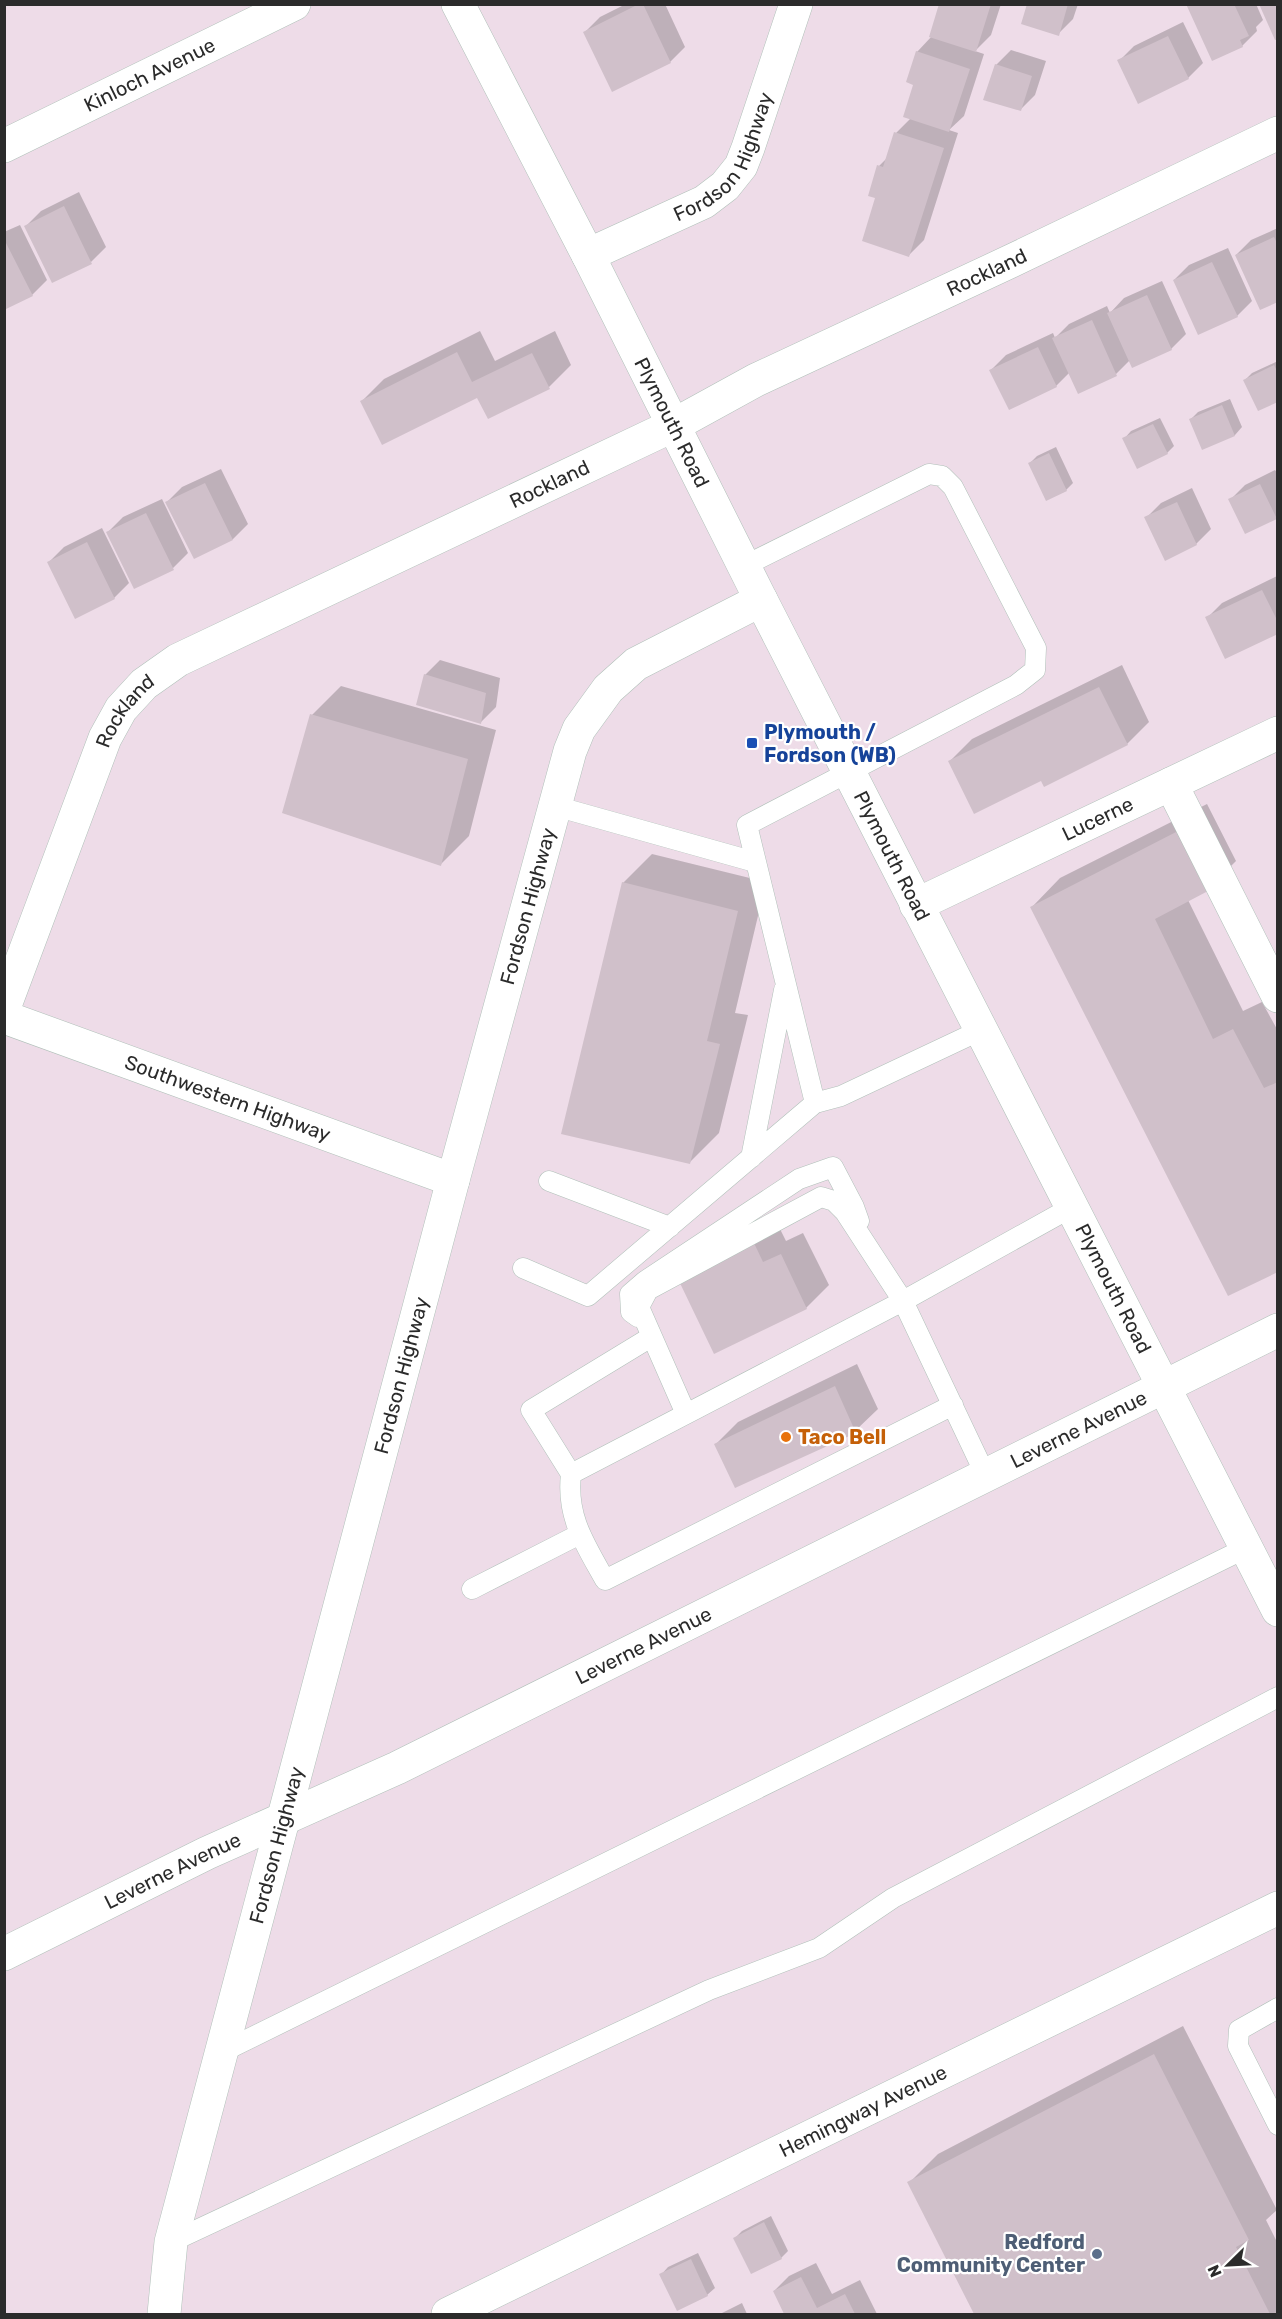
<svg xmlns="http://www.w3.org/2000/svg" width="1282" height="2319" viewBox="0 0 1282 2319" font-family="Rubik,sans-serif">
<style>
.shadow{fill:#0003}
.building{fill:#d0c0ca}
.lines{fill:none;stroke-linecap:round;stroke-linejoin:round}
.service-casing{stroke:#b0c0b9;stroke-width:21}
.minor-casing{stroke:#b0c0b9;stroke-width:34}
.secondary-casing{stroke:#b0c0b9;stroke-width:34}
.service{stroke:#fff;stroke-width:20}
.minor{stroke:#fff;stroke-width:33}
.secondary{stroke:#fff;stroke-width:33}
.transit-dot{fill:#1a4fb4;stroke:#fff;stroke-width:2}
.food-dot{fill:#e8710a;stroke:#fff;stroke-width:2}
.service-dot{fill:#5c6f8a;stroke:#fff;stroke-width:2}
.labels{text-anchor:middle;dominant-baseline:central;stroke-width:4.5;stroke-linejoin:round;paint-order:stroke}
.street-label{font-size:20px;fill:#2b2b2b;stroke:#fff}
.transit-label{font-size:20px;font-weight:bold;fill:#164399;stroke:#fff;text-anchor:start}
.food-label{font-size:20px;font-weight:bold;fill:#c56008;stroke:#fff;text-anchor:start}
.service-label{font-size:20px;font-weight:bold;fill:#4e5e75;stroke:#fff;text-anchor:end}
</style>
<rect width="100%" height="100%" fill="#eedce8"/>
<path class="shadow" d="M626 4H665L685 47 670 62 585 32 600 17Z
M941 4H1001L991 35 975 51 984 54 964 116 949 130 958 133 924 240 909 255 877 198 879 166 888 157 896 133 911 118 917 52 932 36Z
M1029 4H1078L1073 19 1058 34Z
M1187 4H1256L1263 20 1256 27 1257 31 1242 46Z
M1183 22 1203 63 1188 78 1119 61 1134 46Z
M1011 50 1046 61 1035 95 1020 110 996 65Z
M79 192 106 247 91 262 26 226 41 211Z
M20 225 47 280 32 295 4 308V232Z
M1278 228V300L1236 255 1251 240Z
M1228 248 1252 301 1237 316 1174 280 1189 265Z
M1162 281 1186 334 1171 349 1130 360 1116 374 1070 372 1056 386 991 370 1006 355 1053 333 1055 338 1069 324 1107 306 1110 313 1124 298Z
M480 331 495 361 555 331 571 365 549 387 478 396 362 401 384 379Z
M1278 361V400L1245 380 1252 373Z
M1230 399 1242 427 1235 435 1203 448 1191 419 1198 412Z
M1160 418 1174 446 1167 453 1124 439 1131 431Z
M1056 447 1073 483 1066 490 1030 463 1037 456Z
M221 469 248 524 233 539 194 557 167 502 182 487Z
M1275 470 1278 474 1276 518 1230 500 1245 485Z
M1192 488 1211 529 1196 544 1146 518 1161 503Z
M162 499 188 553 173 568 135 587 108 532 123 517Z
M102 528 129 583 114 598 49 562 64 547Z
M1277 576 1278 632 1207 618 1222 603Z
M440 660 500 678 496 707 481 722 425 675Z
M1122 665 1149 722 1127 744 1042 779 950 761 972 739Z
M341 686 496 730 469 836 440 865 312 715Z
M1207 804 1236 861 1207 890 1188 900 1243 1011 1262 1002 1278 1031V1270L1032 907 1060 878Z
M652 854 766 882 735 1013 748 1015 719 1133 690 1162 623 883Z
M776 1221 786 1241 803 1233 829 1285 806 1308 680 1279Z
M857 1364 878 1409 855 1431 735 1486 716 1444 738 1422Z
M1183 2026 1277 2210 1266 2220 1278 2244V2314H975L909 2183 938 2154Z
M771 2216 788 2251 781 2258 735 2238 742 2231Z
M698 2253 715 2288 707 2295 661 2275 668 2267Z
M816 2263 832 2294 860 2280 877 2314H786L774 2291 789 2276Z
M742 2303 747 2314H720Z"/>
<path class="building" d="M639 4H643L671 63 612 92 583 32Z
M939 4H991L976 52 929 37Z
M1027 4H1068L1059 36 1021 24Z
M1186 4H1234L1249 36 1240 40 1243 47 1212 61Z
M1259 4H1278V39L1275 40Z
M1168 36 1189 79 1138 104 1117 60Z
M916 51 970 69 949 132 903 117 913 85 906 82Z
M995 64 1032 76 1021 111 983 100Z
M894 132 944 148 909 257 862 241 875 198 868 196 877 165 883 167Z
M64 206 92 264 52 283 24 226Z
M1274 237 1278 245V302L1260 310 1235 255Z
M4 239 33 296 4 310Z
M1212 262 1238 317 1198 335 1173 280Z
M1147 295 1172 350 1132 368 1107 313Z
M1092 320 1117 376 1078 394 1052 338Z
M1038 347 1057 387 1009 410 989 370Z
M457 352 472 382 532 353 550 389 488 419 477 398 382 445 360 401Z
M1274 365 1278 373V402L1258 411 1243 380Z
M1222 405 1235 436 1202 450 1189 419Z
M1153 424 1168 454 1137 469 1122 438Z
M1049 453 1067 491 1046 501 1028 463Z
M205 483 233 540 194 559 165 502Z
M1260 484 1277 519 1245 534 1228 499Z
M1177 502 1197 545 1165 561 1144 517Z
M146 513 174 570 134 589 106 532Z
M87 542 115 599 75 619 47 562Z
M1262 590 1278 622V634L1225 659 1205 617Z
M424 674 486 693 481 724 416 705Z
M1099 687 1128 745 1044 787 1041 781 974 814 948 761Z
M310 714 468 759 441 866 282 813Z
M1178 831 1208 891 1155 919 1213 1039 1233 1029 1264 1088 1278 1082V1272L1228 1296 1030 907Z
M622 882 738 911 707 1041 720 1044 690 1164 561 1134Z
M754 1243 763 1262 781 1254 807 1309 714 1354 678 1279Z
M835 1386 856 1433 735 1488 714 1444Z
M1154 2054 1249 2240 1236 2247 1270 2314H974L907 2182Z
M764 2222 782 2259 751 2274 733 2238Z
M691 2259 708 2296 677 2311 659 2274Z
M801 2277 817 2308 845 2294 855 2314H784L773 2291Z"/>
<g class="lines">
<g class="service-casing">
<path id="service" d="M744 566 929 474 942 476 953 487 1036 648 1035 670 1016 685 747 825 815 1103
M555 806 755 862
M751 1158 784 990
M549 1181 670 1227
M523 1268 588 1296 815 1103 841 1096 981 1030
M638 1317 631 1312 630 1294 645 1281 799 1179 833 1167 854 1207 859 1221
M686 1414 639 1307 648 1290 821 1197 834 1201 845 1212 903 1301 571 1474C566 1517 585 1544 605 1580L953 1405
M571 1474 531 1410 651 1337
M986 1476 903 1301 1072 1207
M472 1589 580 1534
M1278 2008 1239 2030 1238 2046 1278 2125
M222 2052 1246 1548
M171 2242 709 1990 819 1948 893 1898 1278 1697"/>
</g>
<g class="minor-casing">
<g id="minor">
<path id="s1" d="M4 146 294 4"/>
<path id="s2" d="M588 255 704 202 725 186 741 166 748 148 796 4"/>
<path d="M1171 784 1278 996"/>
<path id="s3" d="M916 905 1278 733"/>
<path id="s4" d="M4 1008 105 738 121 709 144 684 178 660 674 425 756 380 1009 262 1278 133"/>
<path id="s5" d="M4 1017 453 1180"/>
<path id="s6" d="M4 1954 207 1853 397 1768 1278 1330"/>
<path id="s7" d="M164 2314 171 2242 453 1180 570 751 579 729 608 689 636 664 761 600"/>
<path id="s8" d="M448 2314 1278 1908"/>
</g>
</g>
<g class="secondary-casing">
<g id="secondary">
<path id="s9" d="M458 4 588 255 761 600 1278 1610"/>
</g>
</g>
<use href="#service" class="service"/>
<use href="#minor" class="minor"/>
<use href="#secondary" class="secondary"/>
</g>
<rect class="transit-dot" x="746" y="737" width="12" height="12" rx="3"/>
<circle class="food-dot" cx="786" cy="1437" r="6"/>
<circle class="service-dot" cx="1097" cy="2254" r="6"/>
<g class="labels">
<g class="street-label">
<text stroke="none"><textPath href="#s1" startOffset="162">Kinloch Avenue</textPath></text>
<text stroke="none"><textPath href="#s2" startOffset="176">Fordson Highway</textPath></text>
<text stroke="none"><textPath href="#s4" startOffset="1294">Rockland</textPath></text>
<text stroke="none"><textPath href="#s9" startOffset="470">Plymouth Road</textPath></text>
<text stroke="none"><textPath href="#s4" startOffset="808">Rockland</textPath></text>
<text stroke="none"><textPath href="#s4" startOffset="322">Rockland</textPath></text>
<text stroke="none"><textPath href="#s3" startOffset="201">Lucerne</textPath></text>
<text stroke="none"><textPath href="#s9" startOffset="956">Plymouth Road</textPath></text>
<text stroke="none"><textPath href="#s7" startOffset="1455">Fordson Highway</textPath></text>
<text stroke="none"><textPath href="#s5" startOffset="238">Southwestern Highway</textPath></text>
<text stroke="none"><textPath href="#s9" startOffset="1442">Plymouth Road</textPath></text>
<text stroke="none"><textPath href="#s7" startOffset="969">Fordson Highway</textPath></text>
<text stroke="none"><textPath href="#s6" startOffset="1196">Leverne Avenue</textPath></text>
<text stroke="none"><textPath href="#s6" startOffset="710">Leverne Avenue</textPath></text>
<text stroke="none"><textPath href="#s7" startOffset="483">Fordson Highway</textPath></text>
<text stroke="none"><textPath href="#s6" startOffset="188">Leverne Avenue</textPath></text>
<text stroke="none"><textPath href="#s8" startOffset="462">Hemingway Avenue</textPath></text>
</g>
<g class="transit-label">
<text x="764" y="732">Plymouth /<tspan x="764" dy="23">Fordson (WB)</tspan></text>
</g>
<g class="food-label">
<text x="798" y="1437">Taco Bell</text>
</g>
<g class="service-label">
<text x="1085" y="2242">Redford<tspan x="1085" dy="23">Community Center</tspan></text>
</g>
</g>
<rect width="1282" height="2319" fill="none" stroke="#2b2b2b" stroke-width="12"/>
<g transform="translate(1228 2265) rotate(246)" stroke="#ffffff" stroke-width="4.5" paint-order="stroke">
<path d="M0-4.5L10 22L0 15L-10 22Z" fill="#2b2b2b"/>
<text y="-9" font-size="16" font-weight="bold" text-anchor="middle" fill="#2b2b2b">N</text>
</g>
</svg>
